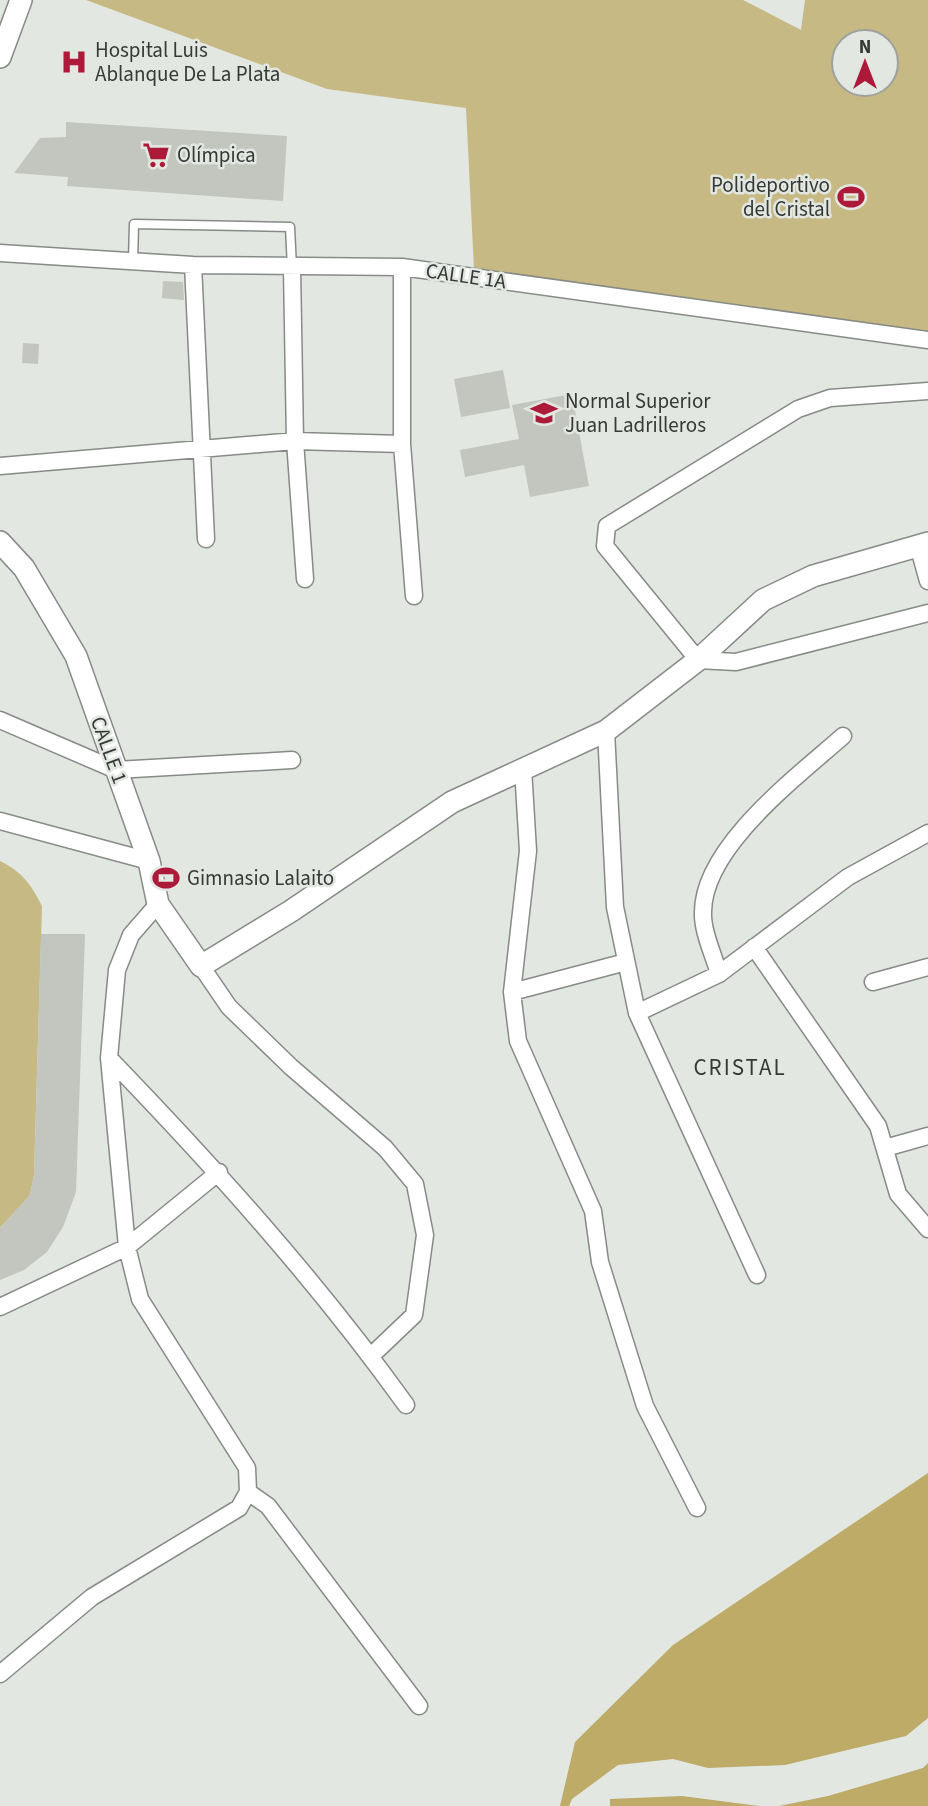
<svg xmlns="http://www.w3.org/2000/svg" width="928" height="1806" viewBox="0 0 928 1806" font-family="'Source Sans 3',sans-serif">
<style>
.green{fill:#c7b983;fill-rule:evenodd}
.forest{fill:#bdab67}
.building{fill:#c3c5bf}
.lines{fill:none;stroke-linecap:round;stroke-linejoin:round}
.service-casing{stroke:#868b86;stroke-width:11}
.minor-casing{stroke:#868b86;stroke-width:19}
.secondary-casing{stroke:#868b86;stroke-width:24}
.service{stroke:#fff;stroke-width:8}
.minor{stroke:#fff;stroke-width:16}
.secondary{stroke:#fff;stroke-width:21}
.labels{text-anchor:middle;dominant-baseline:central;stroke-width:5;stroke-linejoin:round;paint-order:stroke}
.poi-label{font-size:21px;fill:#373937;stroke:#e2e7e2;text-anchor:start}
.street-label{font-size:21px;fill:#373937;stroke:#e2e7e2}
.neighbourhood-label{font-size:23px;letter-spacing:2px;fill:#373937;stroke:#e2e7e2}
</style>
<rect width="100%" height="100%" fill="#e2e7e2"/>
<path class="green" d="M86 0H743L801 30 805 0H928V332L717 307 474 269 466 108 327 89ZM844 42H886V84H844Z
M0 861C22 872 31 884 42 906L34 1175 30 1195 0 1228Z"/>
<path class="forest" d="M928 1473V1718L906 1736 785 1765 708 1768 673 1759 618 1765 572 1799 569 1806H560L575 1742 673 1645Z
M928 1763V1806H779L828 1796 923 1768Z
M682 1796 759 1806H610V1799Z"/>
<path class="building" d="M66 122 287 136 283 201 67 186 68 177 14 173 40 138 66 137Z
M163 281 183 282 184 300 162 298Z
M23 343 39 344 38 364 22 363Z
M503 370 510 408 461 417 454 379Z
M572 394 589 486 530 497 524 465 465 477 460 450 519 439 512 405Z
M41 934H85L76 1192 63 1227 47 1252 24 1270 0 1280V1228L30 1195 34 1175Z"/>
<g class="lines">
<g class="service-casing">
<path id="service" d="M133 262 134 224 290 227 292 268"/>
</g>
<g class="minor-casing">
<path id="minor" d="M0 253 193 265 402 267 928 340
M193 265 206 539
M402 267V444L414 596
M292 268 295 441 305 579
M928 391 830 398 798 409 607 526 605 546 698 660 736 662 928 613
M0 466 295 441 402 444
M918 545 928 581
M0 720 116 770 292 760
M606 731 615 907 637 1013 757 1275
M523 768 528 851 512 992 518 1041 593 1211 600 1262 645 1406 697 1508
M0 821 149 861
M754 947 878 1126 898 1194 928 1229
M201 966 229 1007 291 1067 385 1148 415 1184 425 1235 414 1315 371 1356
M719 974C714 956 702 931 703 912 703 847 798 776 843 736
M873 982 928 967
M512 992 626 962
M637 1013 719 974 848 877 928 833
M109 1058C215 1168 317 1281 406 1405
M885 1148 928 1136
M0 1307 127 1247 219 1172
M248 1492 268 1506 419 1706
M0 1674 92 1597 239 1508 248 1492 247 1468 140 1299 127 1247 109 1058 117 970 131 935 158 904"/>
</g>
<g class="secondary-casing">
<path id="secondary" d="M0 57 21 0
M0 542 24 568 76 656 149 861 158 904 201 966 291 911 452 802 606 731 698 660 763 600 813 576 928 543"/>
</g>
<use href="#service" class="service"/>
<use href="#minor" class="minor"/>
<use href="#secondary" class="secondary"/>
</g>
<defs>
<g id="hospital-bare" transform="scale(2.1)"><path d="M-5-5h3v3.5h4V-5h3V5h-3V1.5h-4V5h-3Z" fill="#ad1939" stroke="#e2e7e2" stroke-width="2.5" paint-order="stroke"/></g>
<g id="supermarket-bare" transform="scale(2.1)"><path d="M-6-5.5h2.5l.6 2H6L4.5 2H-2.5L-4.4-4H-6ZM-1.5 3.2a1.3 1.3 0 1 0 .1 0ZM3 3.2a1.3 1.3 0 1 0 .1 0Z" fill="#ad1939" stroke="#e2e7e2" stroke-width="2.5" paint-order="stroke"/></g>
<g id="stadium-bare" transform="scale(2.1)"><path d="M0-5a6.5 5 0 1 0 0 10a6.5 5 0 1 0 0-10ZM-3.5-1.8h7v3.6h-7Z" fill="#ad1939" stroke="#e2e7e2" stroke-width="2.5" paint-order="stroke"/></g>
<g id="university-bare" transform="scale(2.1)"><path d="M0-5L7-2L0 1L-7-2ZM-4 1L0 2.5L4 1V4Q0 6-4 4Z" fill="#ad1939" stroke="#e2e7e2" stroke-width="2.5" paint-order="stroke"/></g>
</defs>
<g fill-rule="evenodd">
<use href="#hospital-bare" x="74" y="62"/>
<use href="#supermarket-bare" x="156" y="155"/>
<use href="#stadium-bare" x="851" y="197"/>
<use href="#university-bare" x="544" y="413"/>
<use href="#stadium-bare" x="166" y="878"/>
</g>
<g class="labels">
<g class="poi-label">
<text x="95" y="50">Hospital Luis<tspan x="95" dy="24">Ablanque De La Plata</tspan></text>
<text x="177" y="155">Olímpica</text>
<text x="830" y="185" text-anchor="end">Polideportivo<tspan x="830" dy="24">del Cristal</tspan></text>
<text x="565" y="401">Normal Superior<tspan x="565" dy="24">Juan Ladrilleros</tspan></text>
<text x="187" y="878">Gimnasio Lalaito</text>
</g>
<g class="street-label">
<text transform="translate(466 276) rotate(8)">CALLE 1A</text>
<text transform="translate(109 750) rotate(70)">CALLE 1</text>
</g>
<g class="neighbourhood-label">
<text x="740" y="1067">CRISTAL</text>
</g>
</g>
<g transform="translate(865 63)"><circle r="33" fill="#e2e7e2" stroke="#9ea19e" stroke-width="2"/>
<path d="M0-5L12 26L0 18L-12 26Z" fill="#ad1939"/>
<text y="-10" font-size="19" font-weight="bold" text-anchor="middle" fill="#373937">N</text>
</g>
</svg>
